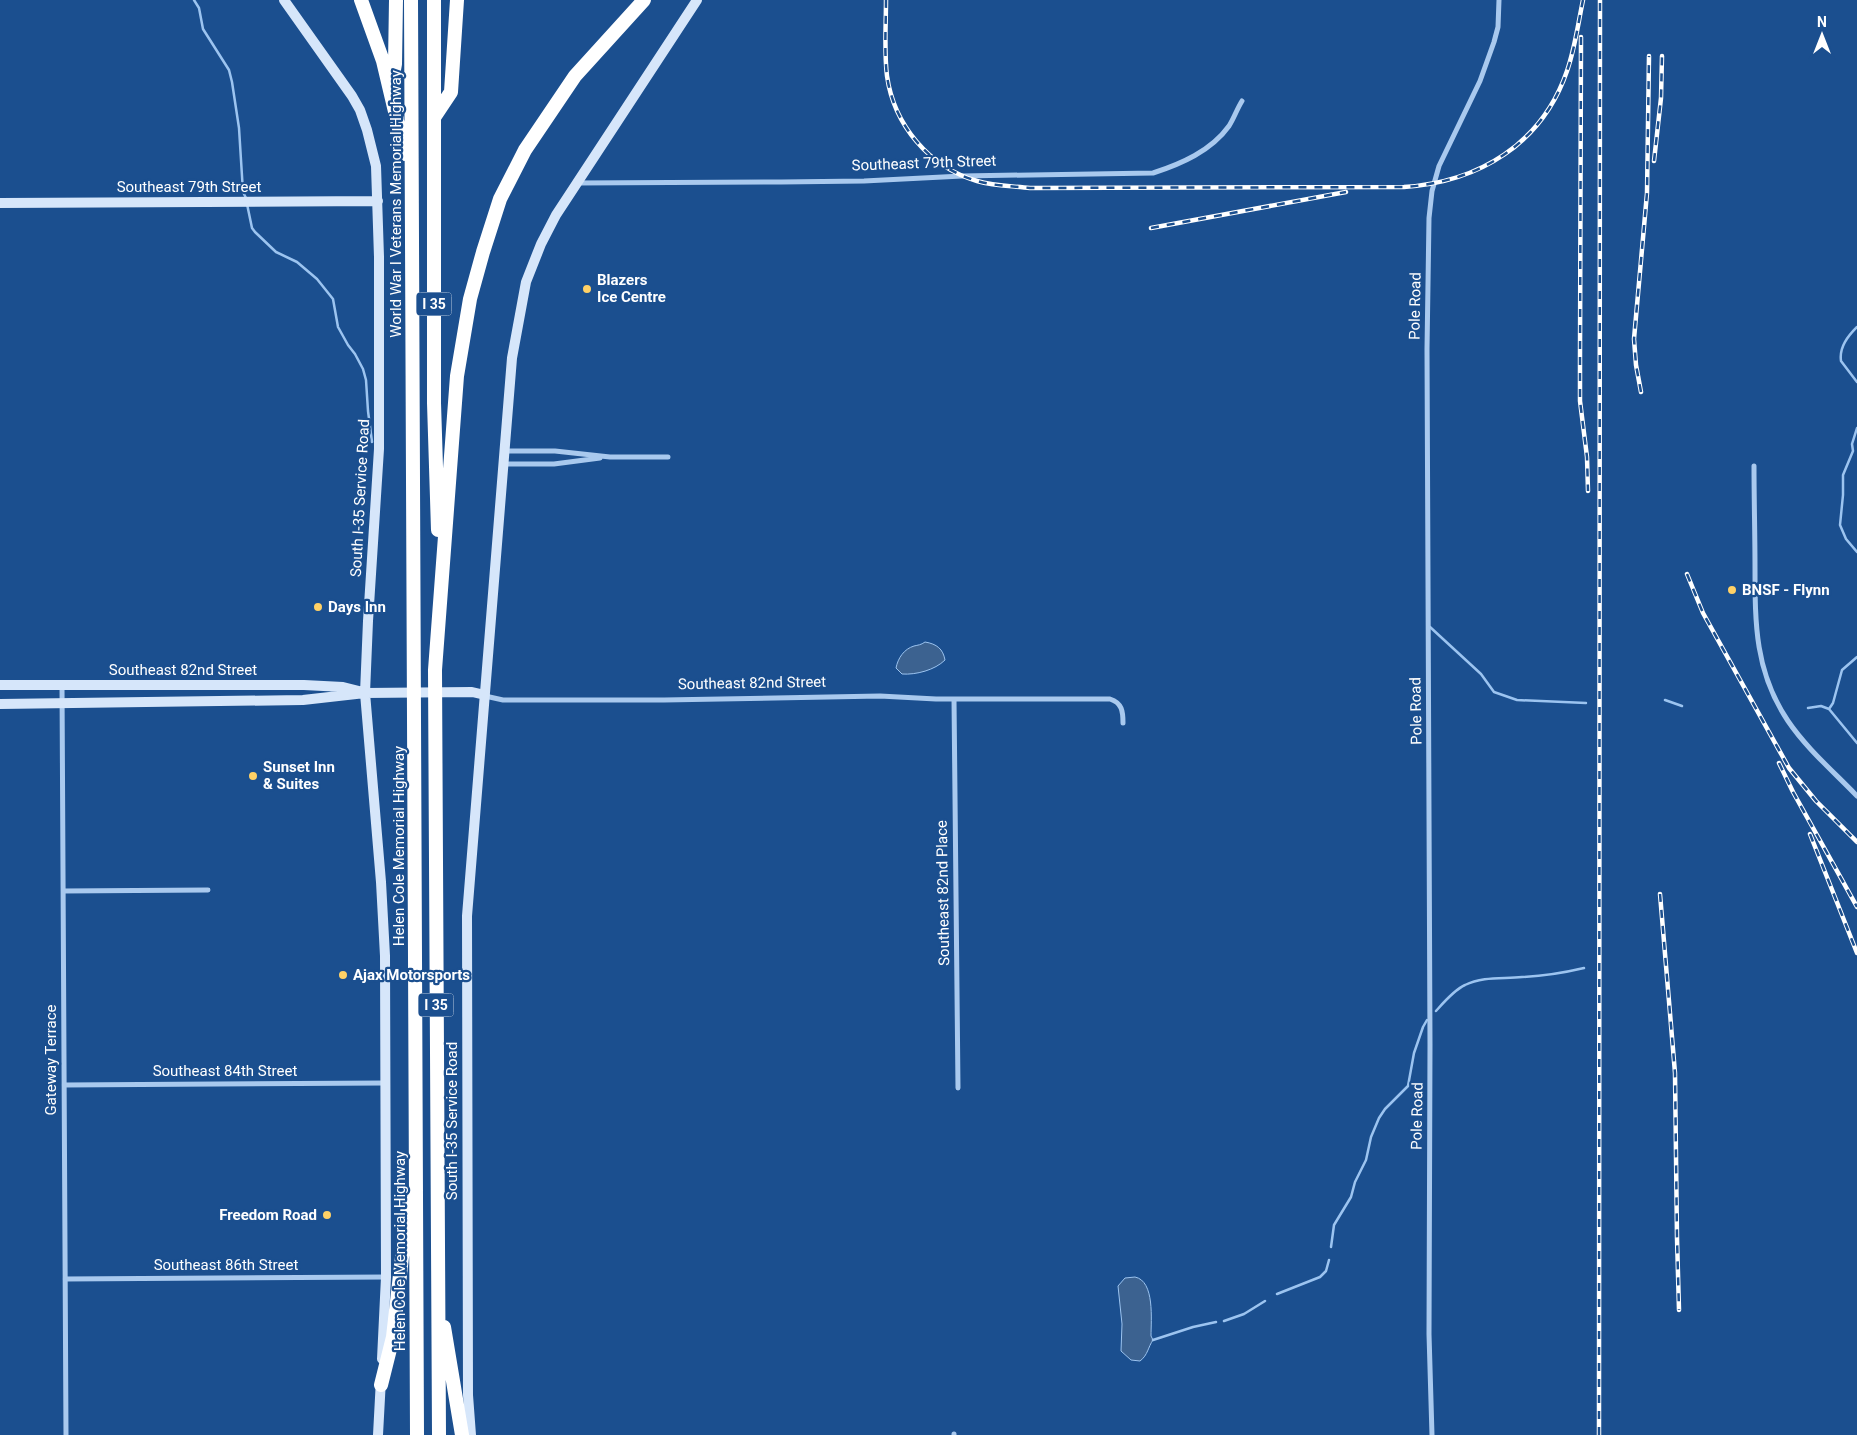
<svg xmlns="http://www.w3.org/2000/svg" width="1857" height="1435" viewBox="0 0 1857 1435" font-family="Roboto,sans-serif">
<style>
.water{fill:#3c6290;stroke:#9cc4f0}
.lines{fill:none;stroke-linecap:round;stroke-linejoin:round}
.stream{stroke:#9cc4f0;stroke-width:2.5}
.street{stroke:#a9c9ee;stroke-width:5}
.secondary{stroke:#d6e6fa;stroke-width:10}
.highway{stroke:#fff;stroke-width:14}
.rail-casing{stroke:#fff;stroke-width:4.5}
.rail{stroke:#1b4f8f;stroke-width:2.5;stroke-dasharray:8;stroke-linecap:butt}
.poi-dot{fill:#ffd166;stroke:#1b4f8f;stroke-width:2}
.labels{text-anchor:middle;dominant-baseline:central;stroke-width:4.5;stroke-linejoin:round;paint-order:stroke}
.shield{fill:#1b4f8f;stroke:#bbcadd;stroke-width:1}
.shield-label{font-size:14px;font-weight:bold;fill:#fff}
.street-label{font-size:15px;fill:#fff;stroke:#1b4f8f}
.poi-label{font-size:15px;font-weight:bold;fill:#fff;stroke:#1b4f8f;text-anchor:start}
</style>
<rect width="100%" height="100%" fill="#1b4f8f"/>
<path class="water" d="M925 642C937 644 943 649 945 660 935 670 916 675 902 674L896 668C898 658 904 649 914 646 918 645 921 645 925 642Z
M1135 1277C1155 1281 1151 1320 1151 1336L1153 1340C1148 1347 1148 1355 1140 1361L1131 1360 1121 1351 1122 1324 1118 1286 1125 1278Z"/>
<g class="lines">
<path class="stream" d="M194 0 199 8 203 29 229 70 232 82 239 128 243 192 246 198
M247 204 252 228 255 232 276 252 297 262 317 279 333 299 338 327 348 345 355 354 363 369 366 380 368 411 372 442
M1857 327C1848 336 1839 347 1841 361L1857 382
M1857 428 1852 444 1853 451 1843 475V495L1840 525 1846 539 1857 552
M1430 627 1481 674 1494 692 1517 700 1586 703
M1665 700 1682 706
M1808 708 1821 706 1829 709 1857 743
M1829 709 1833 703 1842 670 1857 657
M1436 1011C1444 1002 1454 990 1465 985 1483 976 1503 979 1522 977 1544 976 1563 973 1584 968
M1331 1247 1334 1225 1351 1197 1355 1182 1366 1160 1371 1137 1379 1118 1385 1109 1408 1086 1414 1053 1423 1027 1427 1020
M1277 1294 1320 1277 1326 1271 1329 1260
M1224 1321 1244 1314 1265 1301
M1153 1340 1193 1327 1216 1322"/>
<path class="street" d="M577 183 781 182 864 181 962 176 1153 173C1181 164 1211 151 1229 126 1234 118 1237 109 1242 101
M505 451H555L610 457H668
M504 464H554L600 458
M1754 466C1754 500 1755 534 1755 568 1755 624 1755 672 1788 721 1807 749 1834 772 1857 796
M62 685 66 1435
M485 696 503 700H664L880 696 936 699H1110C1122 703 1123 711 1123 723
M954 699 958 1088
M63 891 208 890
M64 1085 385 1083
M65 1279 386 1277
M954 1434V1435
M1432 1435 1429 1334 1430 1044 1427 349 1429 218 1432 191 1439 166 1480 81 1494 42 1498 27 1499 0"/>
<path class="secondary" d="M284 0 352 96 360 110 367 130 376 166 379 257V449L368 621 365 693 381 882 385 956 386 1277 382 1359
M0 203 378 201
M0 685H304L343 687 359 691
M0 704 303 700 365 693 472 692 485 695
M378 1435 381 1379
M471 1435 468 1395 467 916 512 358 526 282 541 244 556 215 697 0"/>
<path class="highway" d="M361 0 383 61 405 154
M411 0 417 1435
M434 0V403L438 530
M391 86 395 64 396 0
M435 116 451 92 457 0
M444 1327 462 1435
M381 1385 393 1337 409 1195
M439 1435 435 670 457 376 470 299 483 252 500 199 525 150 575 76 644 0"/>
<g class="rail-casing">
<path id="rail" d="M886 0C886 25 884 52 887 76 894 125 929 167 977 181 994 186 1012 186 1030 188L1404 187C1479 182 1542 144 1567 71 1575 48 1578 24 1583 0
M1581 37 1580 359V401L1587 457 1588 491
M1654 161 1661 98 1662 56
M1151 228 1346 192
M1641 392 1636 365 1634 339 1647 193 1649 56
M1687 574 1703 613 1789 768 1816 801 1857 842
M1779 763 1793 792 1857 907
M1810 834 1857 953
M1660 894 1675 1073 1677 1238 1679 1310
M1599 1435 1600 0"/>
</g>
<use href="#rail" class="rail"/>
</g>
<g class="poi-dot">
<circle cx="587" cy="289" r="5"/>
<circle cx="1732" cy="590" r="5"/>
<circle cx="318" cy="607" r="5"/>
<circle cx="253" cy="776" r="5"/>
<circle cx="343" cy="975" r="5"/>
<circle cx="327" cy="1215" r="5"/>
</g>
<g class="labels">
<g class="shield">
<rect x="416.5" y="292.5" width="35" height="23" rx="4"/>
<rect x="418.5" y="993.5" width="35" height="23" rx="4"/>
</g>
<g class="shield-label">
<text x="434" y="304">I 35</text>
<text x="436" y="1005">I 35</text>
</g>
<g class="street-label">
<text transform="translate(924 163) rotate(-2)">Southeast 79th Street</text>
<text x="189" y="187">Southeast 79th Street</text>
<text transform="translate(396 204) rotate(-90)">World War I Veterans Memorial Highway</text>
<text transform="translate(1415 306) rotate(-89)">Pole Road</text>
<text transform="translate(360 498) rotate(-87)">South I-35 Service Road</text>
<text x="183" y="670">Southeast 82nd Street</text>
<text transform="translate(752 683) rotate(-1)">Southeast 82nd Street</text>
<text transform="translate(1416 711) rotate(-91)">Pole Road</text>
<text transform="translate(399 846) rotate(-90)">Helen Cole Memorial Highway</text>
<text transform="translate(943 893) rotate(-91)">Southeast 82nd Place</text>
<text transform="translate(51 1060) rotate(-90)">Gateway Terrace</text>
<text x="225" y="1071">Southeast 84th Street</text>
<text transform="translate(1417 1116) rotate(-89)">Pole Road</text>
<text transform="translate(452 1121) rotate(-90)">South I-35 Service Road</text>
<text transform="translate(400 1251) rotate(-90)">Helen Cole Memorial Highway</text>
<text x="226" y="1265">Southeast 86th Street</text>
</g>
<g class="poi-label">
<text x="597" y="280">Blazers<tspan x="597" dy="17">Ice Centre</tspan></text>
<text x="1742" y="590">BNSF - Flynn</text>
<text x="328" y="607">Days Inn</text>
<text x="263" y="767">Sunset Inn<tspan x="263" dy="17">&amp; Suites</tspan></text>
<text x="353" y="975">Ajax Motorsports</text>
<text x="317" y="1215" text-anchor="end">Freedom Road</text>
</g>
</g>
<g transform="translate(1822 35)" stroke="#1b4f8f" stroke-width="4" paint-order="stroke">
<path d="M0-4L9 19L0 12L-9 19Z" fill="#ffffff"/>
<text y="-8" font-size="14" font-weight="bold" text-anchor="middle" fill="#ffffff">N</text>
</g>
</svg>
